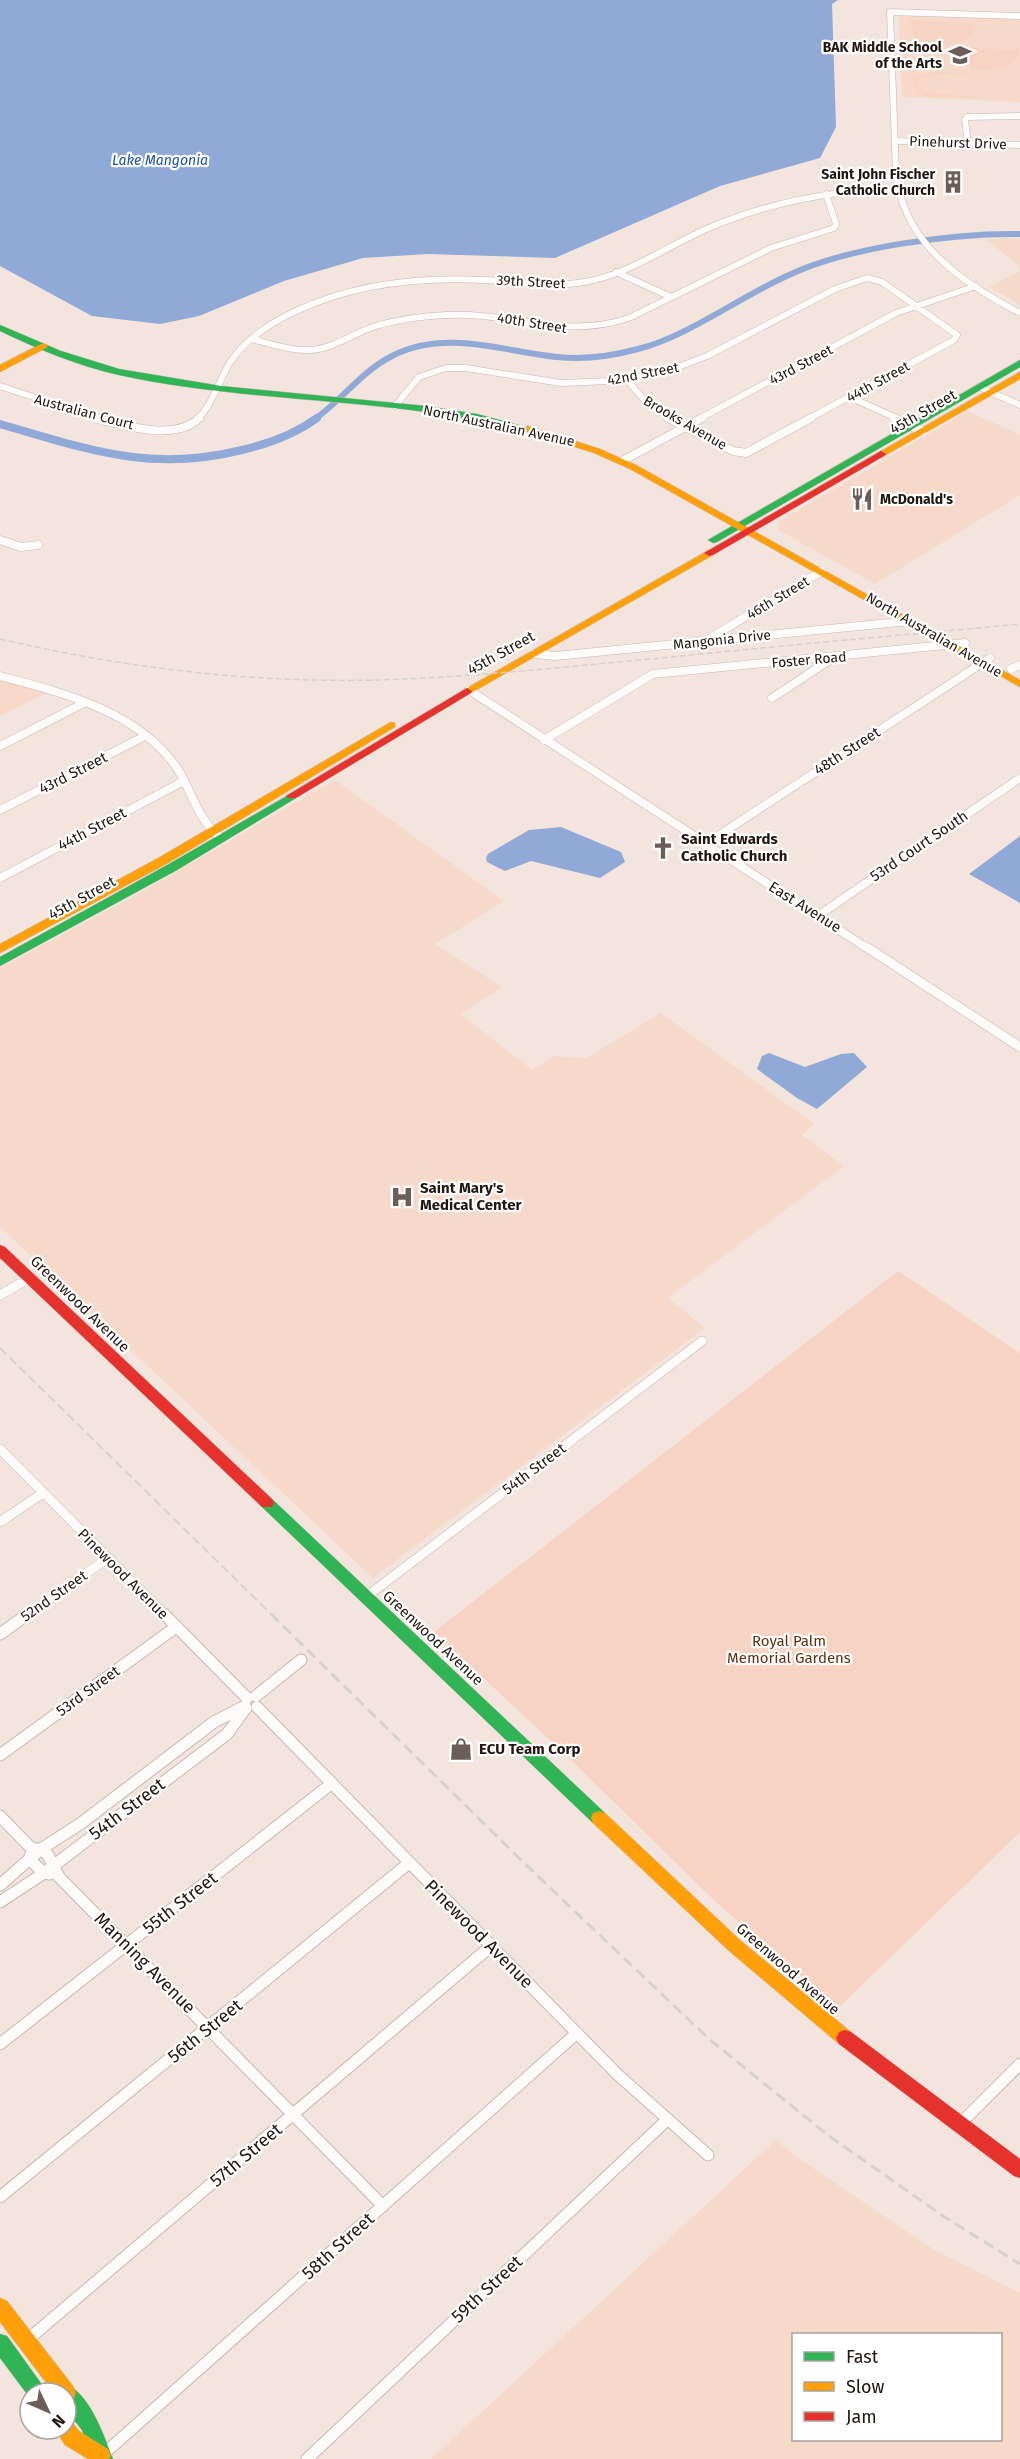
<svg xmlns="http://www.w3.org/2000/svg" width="1020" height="2459" viewBox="0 0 1020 2459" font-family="'Fira Sans',sans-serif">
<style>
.built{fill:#f7d9ca;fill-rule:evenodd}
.green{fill:#f6d3c2}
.water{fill:#90a9d6}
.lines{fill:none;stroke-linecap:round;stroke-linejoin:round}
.canal-far1{stroke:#90a9d6;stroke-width:6}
.canal{stroke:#90a9d6;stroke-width:8}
.street-far3-casing{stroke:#c5b9b2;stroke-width:7}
.street-far2-casing{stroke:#c5b9b2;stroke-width:9}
.street-far1-casing{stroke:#c5b9b2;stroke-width:10}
.street-casing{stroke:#c5b9b2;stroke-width:13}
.fast-casing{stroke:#c5b9b2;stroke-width:1}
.slow-casing{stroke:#c5b9b2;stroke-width:1}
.jam-casing{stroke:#c5b9b2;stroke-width:1}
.street-far3{stroke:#fdfbfa;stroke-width:6}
.street-far2{stroke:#fdfbfa;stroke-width:8}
.street-far1{stroke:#fdfbfa;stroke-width:9}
.street{stroke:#fdfbfa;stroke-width:11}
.fast{fill:#30b455;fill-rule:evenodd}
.slow{fill:#ff9f0a;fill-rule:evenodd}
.jam{fill:#e5322d;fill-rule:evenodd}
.rail-far2{stroke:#d6d1cf;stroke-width:1.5;stroke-dasharray:6 3;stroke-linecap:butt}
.rail-far1{stroke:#d6d1cf;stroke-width:2;stroke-dasharray:9 4.5;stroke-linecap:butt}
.rail{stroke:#d6d1cf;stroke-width:3;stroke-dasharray:11 6;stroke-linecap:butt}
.labels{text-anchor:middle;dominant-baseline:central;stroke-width:4.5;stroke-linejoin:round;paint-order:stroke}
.far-poi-label{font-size:14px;font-weight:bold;fill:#221610;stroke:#fff;text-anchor:end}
.far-street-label{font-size:14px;fill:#221610;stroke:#fff}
.far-water-label{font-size:14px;font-style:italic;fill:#1d51a2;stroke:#fff}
.street-label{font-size:15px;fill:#221610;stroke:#fff}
.poi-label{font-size:15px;font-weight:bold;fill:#221610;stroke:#fff;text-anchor:start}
.park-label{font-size:15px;fill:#632f12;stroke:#fff}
.near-street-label{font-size:18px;fill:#221610;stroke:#fff}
</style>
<rect width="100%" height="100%" fill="#f3e4dd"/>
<path class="built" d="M906 15 1020 19V102L902 97 899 19 900 16Z
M1020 239V267L987 240 1008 238Z
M1020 271V305L989 287Z
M968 411 1020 435V495L875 584 778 530V522Z
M0 679 49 692 0 716Z
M335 780 504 901 435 944 502 987 461 1014 532 1070 554 1056 586 1058 661 1013 814 1124 802 1135 844 1166 668 1298 705 1328 373 1578 0 1227V968L129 899Z
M776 2140 795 2156 933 2249 1020 2293V2459H431ZM794 2334H1000V2440H794Z"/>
<path class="green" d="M917 20 976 24C974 48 934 46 916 46L910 22Z
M969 48 1019 50C1020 71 987 69 972 70L965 49Z
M932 72 1020 74H933L921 77 916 83 922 90 934 94 1020 99 918 96 923 93 913 87V79Z
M898 1271 1020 1353V1832L838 2008 717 1903 568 1757 434 1632Z"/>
<path class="water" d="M0 0H838L832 4 836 127 820 158 720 186 555 258 428 254 363 258 284 281 199 316 160 324 92 316 0 266Z
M561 827 621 852 625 862 600 878 531 861 505 871 487 862 486 858 488 854 529 830Z
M1020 836V903L969 874Z
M769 1053 805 1067 841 1054 854 1053 867 1067 817 1109 797 1098 757 1069 762 1056Z"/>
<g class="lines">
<path class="canal-far1" d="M315 419C342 400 362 371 392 356 445 329 502 351 557 357 584 360 612 356 638 349 685 338 743 295 789 275 848 247 954 233 1020 234"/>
<path class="canal" d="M0 424C87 449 150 473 242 450 268 444 295 434 317 418"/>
<g class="street-far3-casing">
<path id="street-far3" d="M1020 16 890 12 896 173C903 243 962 283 1020 313
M895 141 1020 145
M968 144 965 120 967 117 1020 116
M616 272 671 297
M252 339C271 344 291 351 310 350 335 349 356 331 379 325 400 319 426 316 447 315 513 312 563 340 629 318L771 248 834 228 836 224 826 194
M627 380 647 403 671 419
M0 386 100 419
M979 387 1020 405
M850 397 898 419
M395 406 419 377 446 368H466L561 383 610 381 662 373 707 356 835 289 867 278 882 282 957 335 954 340 808 419
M198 419C212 404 219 382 229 364 244 340 270 323 296 311 354 284 420 277 483 280 515 281 547 288 578 283 624 277 663 249 704 230 766 203 830 190 898 189
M699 419 896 313 976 286"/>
</g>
<g class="street-far2-casing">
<path id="street-far2" d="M94 418C123 425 175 442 199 418
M668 418 733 451 746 453 811 418
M894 418 923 431
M622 461 702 418
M0 540 21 547 38 545
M705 641 822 571
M534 654 555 656 910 621
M1011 669 1020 665
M0 676C63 693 138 711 177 768 193 793 197 819 221 838
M469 690 867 948
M772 698 833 658
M544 740 653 674 965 643
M0 746 84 703
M0 810 145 736
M704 845 990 658
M0 878 184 781
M819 915 1020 778"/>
</g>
<g class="street-far1-casing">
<path id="street-far1" d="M865 946 1020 1047
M0 1295 30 1278
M0 1449 166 1616
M0 1522 43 1493
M366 1597 702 1341
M26 1616 108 1558"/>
</g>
<g class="street-casing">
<path id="street" d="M164 1614 247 1698
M0 1634 28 1614
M256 1696 301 1660
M257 1707 617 2074 708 2155
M0 1755 176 1627
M0 1816 28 1845 33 1849H41L48 1855 59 1877 383 2206
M31 1854 29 1859 44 1873 50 1874
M0 1885 41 1849 80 1824 214 1722 245 1706
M0 1902 44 1873 227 1734 246 1708
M0 2044 331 1784
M958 2126 1020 2064
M0 2197 409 1863
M25 2342 491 1946
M98 2459 577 2033
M307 2459 668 2119"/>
</g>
<g class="fast-casing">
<path id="fast" d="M0 325 61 351 119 369 221 386 426 406 477 414 533 429 528 432C494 424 460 416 426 412 324 398 220 397 119 375 78 366 38 349 0 331Z
M1020 360V367L717 542 713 543 708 540Z
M292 793 296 794V798L177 870 0 966V957L169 864Z
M267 1497 272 1499 605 1813 607 1818 605 1823 599 1825 593 1823 262 1507 260 1503 262 1499Z
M0 2334 7 2336 48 2393H30V2398L0 2358Z
M66 2384C90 2394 104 2436 113 2459H93L82 2430 66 2410V2393H57L59 2387Z"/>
</g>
<g class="slow-casing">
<path id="slow" d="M43 343 48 346 46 348 0 372V365Z
M1020 372V379L884 456 876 454Z
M528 426 600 449 636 465 1020 680V687L630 469 594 453 525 431V427Z
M709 550 713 551V555L471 693 467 694 462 691Z
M391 722 395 723V727L168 863 0 953V944L160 857Z
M599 1811 605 1813 740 1940 851 2032 854 2038 851 2044 845 2046 839 2044 728 1950 593 1823 591 1818 593 1813Z
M0 2298 7 2301 73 2386 76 2393 73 2400 66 2403V2393H54L0 2322Z
M66 2420 72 2422 79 2431 108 2449 111 2456 109 2459H88L65 2445 55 2429H66Z"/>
</g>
<g class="jam-casing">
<path id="jam" d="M881 451 886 454 884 456 713 555 709 556 704 553Z
M467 688 472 691 471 693 296 798H288L286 796Z
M0 1245 5 1247 272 1499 274 1503 272 1507H262L0 1258Z
M845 2030 851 2032 1020 2159V2178L1014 2176 839 2044 836 2038 839 2032Z"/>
</g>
<use href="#street-far3" class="street-far3"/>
<use href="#street-far2" class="street-far2"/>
<use href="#street-far1" class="street-far1"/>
<use href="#street" class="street"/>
<use href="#fast" class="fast"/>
<use href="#slow" class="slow"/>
<use href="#jam" class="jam"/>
<path class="rail-far2" d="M0 639C124 668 250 683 378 680 476 677 574 666 671 657 787 645 904 635 1020 624"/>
<path class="rail-far1" d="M0 1348 273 1616"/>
<path class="rail" d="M271 1614 523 1862 709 2039 829 2136 943 2216 1020 2264"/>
</g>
<defs>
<g id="school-bare" transform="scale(1.8)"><path d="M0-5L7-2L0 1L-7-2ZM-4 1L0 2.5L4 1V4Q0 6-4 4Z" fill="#6b5e58" stroke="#fff" stroke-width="2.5" paint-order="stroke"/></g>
<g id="building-bare" transform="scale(1.8)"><path d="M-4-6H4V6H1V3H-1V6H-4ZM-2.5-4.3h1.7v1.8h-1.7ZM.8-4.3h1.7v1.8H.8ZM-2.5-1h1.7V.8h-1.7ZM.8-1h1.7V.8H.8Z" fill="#6b5e58" stroke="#fff" stroke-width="2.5" paint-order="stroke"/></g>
<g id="restaurant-bare" transform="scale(1.8)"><path d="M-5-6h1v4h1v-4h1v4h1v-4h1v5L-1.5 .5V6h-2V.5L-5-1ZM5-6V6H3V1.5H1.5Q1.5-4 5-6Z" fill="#6b5e58" stroke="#fff" stroke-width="2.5" paint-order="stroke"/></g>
<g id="church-bare" transform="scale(1.8)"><path d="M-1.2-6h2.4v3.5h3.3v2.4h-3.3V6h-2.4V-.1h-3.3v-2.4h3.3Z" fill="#6b5e58" stroke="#fff" stroke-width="2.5" paint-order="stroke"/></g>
<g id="hospital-bare" transform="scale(1.8)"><path d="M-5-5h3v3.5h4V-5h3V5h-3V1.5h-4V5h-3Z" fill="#6b5e58" stroke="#fff" stroke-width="2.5" paint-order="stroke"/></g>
<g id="shop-bare" transform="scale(1.8)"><path d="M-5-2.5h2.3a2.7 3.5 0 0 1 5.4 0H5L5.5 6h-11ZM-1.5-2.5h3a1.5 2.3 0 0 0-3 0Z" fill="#6b5e58" stroke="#fff" stroke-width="2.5" paint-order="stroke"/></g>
</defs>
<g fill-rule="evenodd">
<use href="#school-bare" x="960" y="55"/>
<use href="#building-bare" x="953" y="182"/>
<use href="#restaurant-bare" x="862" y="499"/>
<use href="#church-bare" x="663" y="848"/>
<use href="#hospital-bare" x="402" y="1197"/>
<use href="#shop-bare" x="461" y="1749"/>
</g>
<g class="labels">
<g class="far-poi-label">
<text x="942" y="47">BAK Middle School<tspan x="942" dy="16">of the Arts</tspan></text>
<text x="935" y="174">Saint John Fischer<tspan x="935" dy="16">Catholic Church</tspan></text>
<text x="880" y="499" text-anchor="start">McDonald's</text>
</g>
<g class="far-street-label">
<text transform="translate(958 143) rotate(2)">Pinehurst Drive</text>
<text transform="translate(531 282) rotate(3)">39th Street</text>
<text transform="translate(532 323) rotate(9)">40th Street</text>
<text transform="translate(801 365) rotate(-28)">43rd Street</text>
<text transform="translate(643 374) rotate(-11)">42nd Street</text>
<text transform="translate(878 382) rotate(-29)">44th Street</text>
<text transform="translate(84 412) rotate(15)">Australian Court</text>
<text transform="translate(685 423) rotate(30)">Brooks Avenue</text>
<text transform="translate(499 426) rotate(12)">North Australian Avenue</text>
<text transform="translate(778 598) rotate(-31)">46th Street</text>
<text transform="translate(934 635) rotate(30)">North Australian Avenue</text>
<text transform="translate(722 640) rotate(-6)">Mangonia Drive</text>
<text transform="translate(809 660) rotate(-5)">Foster Road</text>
</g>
<g class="far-water-label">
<text x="160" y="160">Lake Mangonia</text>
</g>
<g class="street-label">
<text transform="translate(923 412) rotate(-30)">45th Street</text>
<text transform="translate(501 653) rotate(-29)">45th Street</text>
<text transform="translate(847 751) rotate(-33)">48th Street</text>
<text transform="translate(73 773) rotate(-27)">43rd Street</text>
<text transform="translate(92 829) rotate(-28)">44th Street</text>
<text transform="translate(919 846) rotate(-34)">53rd Court South</text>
<text transform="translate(82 898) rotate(-29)">45th Street</text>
<text transform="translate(805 907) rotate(32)">East Avenue</text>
<text transform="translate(80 1304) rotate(44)">Greenwood Avenue</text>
<text transform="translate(534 1469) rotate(-37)">54th Street</text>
<text transform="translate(123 1574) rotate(45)">Pinewood Avenue</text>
<text transform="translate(54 1596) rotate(-35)">52nd Street</text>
<text transform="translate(433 1638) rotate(43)">Greenwood Avenue</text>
<text transform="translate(88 1691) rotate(-36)">53rd Street</text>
<text transform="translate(788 1969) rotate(41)">Greenwood Avenue</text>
</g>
<g class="poi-label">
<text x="681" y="839">Saint Edwards<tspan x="681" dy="17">Catholic Church</tspan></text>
<text x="420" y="1188">Saint Mary's<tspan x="420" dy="17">Medical Center</tspan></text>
<text x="479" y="1749">ECU Team Corp</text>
</g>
<g class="park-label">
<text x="789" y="1641">Royal Palm<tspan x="789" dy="17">Memorial Gardens</tspan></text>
</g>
<g class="near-street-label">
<text transform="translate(127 1809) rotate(-37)">54th Street</text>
<text transform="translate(180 1903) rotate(-38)">55th Street</text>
<text transform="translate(479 1934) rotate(45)">Pinewood Avenue</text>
<text transform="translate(145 1963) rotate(45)">Manning Avenue</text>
<text transform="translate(205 2031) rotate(-39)">56th Street</text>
<text transform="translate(246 2155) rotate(-40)">57th Street</text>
<text transform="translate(338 2246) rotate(-42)">58th Street</text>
<text transform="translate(487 2289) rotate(-43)">59th Street</text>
</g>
</g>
<rect x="792" y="2333" width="210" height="108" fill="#ffffff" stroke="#a7a29f" stroke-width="1.5"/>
<rect x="804" y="2352" width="30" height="9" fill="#30b455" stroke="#a7a29f" stroke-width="1.5"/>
<text x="846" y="2363" font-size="18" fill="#221610">Fast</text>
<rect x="804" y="2382" width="30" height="9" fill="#ff9f0a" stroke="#a7a29f" stroke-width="1.5"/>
<text x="846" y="2393" font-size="18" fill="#221610">Slow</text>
<rect x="804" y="2412" width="30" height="9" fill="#e5322d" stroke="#a7a29f" stroke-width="1.5"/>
<text x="846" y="2423" font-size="18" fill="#221610">Jam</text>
<g transform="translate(48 2411) rotate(134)"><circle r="28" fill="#ffffff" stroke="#a7a29f" stroke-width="1.5"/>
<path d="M0-4.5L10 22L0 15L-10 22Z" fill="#6b5e58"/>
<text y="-9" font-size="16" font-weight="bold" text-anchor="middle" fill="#221610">N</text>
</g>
</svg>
